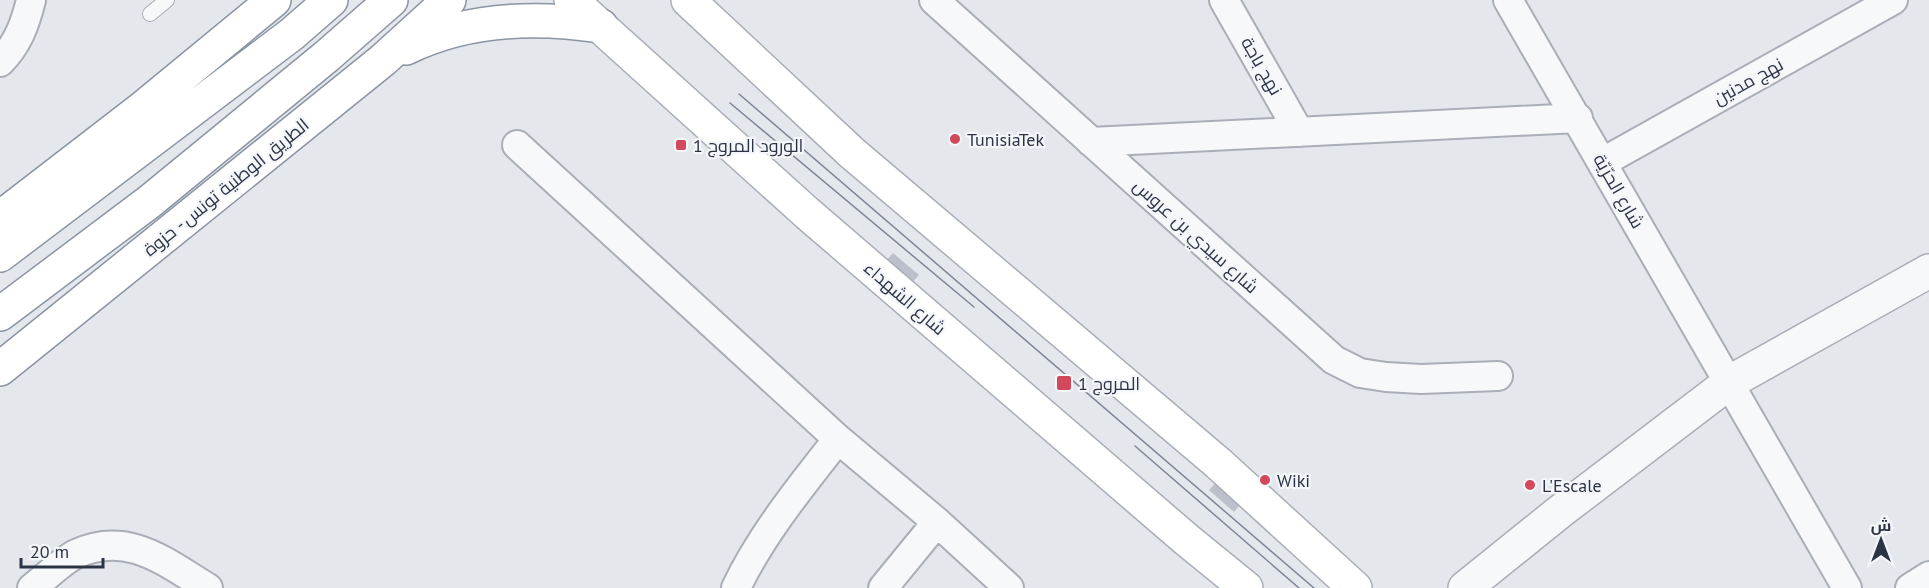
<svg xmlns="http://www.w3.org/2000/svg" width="1929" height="588" viewBox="0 0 1929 588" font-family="'PT Sans',Cairo,sans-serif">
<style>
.building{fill:#bbc0ca}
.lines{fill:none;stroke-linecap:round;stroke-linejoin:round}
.service-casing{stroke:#a9aeb7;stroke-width:16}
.minor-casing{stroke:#a9aeb7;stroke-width:32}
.tertiary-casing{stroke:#a9aeb7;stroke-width:36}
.secondary-casing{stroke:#a9aeb7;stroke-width:36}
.trunk-casing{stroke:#8b94a3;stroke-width:36}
.service{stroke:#f7f8fa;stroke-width:14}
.minor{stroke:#f7f8fa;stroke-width:28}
.tertiary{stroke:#f7f8fa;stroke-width:33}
.secondary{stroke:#fff;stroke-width:33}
.trunk{stroke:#fff;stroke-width:33}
.tram{stroke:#7d8696;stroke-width:1.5}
.poi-dot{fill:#d1495b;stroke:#f4f6f9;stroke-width:2}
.labels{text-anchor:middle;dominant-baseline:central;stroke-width:4.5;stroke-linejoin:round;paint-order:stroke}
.street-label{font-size:18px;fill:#2b3445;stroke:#f4f6f9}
.poi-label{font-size:18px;fill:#2b3445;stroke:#f4f6f9;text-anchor:start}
</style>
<rect width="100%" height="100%" fill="#e4e7ec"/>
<path class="building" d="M893 253 919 275 909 286 883 264Z
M1218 480 1243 501 1234 512 1209 490Z"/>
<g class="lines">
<g class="service-casing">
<path id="service" d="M150 14 167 0"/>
</g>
<g class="minor-casing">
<path id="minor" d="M934 0 1334 360 1360 373 1386 377 1421 379 1498 376
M1224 0 1299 132
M1508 0 1847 588
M0 62C18 44 25 24 31 0
M1091 142 1578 118
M517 145 838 439 937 522 1009 588
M1603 162 1893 0
M32 588C45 578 62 561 76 554 128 530 165 562 208 588
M736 588C761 535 802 485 838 439
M883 588 937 522
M1910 588 1929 576"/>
</g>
<g class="tertiary-casing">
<path id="tertiary" d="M1465 588 1562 510 1730 382 1929 271"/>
</g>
<g class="secondary-casing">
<path id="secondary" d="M571 0 807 213 1187 540 1246 588
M688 0 852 153 1218 463 1355 588"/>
</g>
<g class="trunk-casing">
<path id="trunk" d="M406 48C467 18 535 16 601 26
M0 218 144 107 274 0
M0 255 292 34 331 0
M0 314 149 202 327 56 391 0
M0 369 383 60 449 0"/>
</g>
<use href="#service" class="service"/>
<use href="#minor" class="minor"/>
<use href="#tertiary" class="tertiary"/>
<use href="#secondary" class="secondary"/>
<use href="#trunk" class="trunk"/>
<path class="tram" d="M739 94 1314 588
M730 103 974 307
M1135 446 1299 588"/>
</g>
<g class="poi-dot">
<circle cx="955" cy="139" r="6"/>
<rect x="675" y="139" width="12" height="12" rx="3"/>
<rect x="1056" y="375" width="16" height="16" rx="3"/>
<circle cx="1265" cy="480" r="6"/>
<circle cx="1530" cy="485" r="6"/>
</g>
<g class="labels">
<g class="street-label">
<text transform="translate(1262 66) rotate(60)">نهج باجة</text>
<text transform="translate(1748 81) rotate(-29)">نهج مدنين</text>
<text transform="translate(226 187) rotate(-39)">الطريق الوطنية تونس - حزوة</text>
<text transform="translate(1619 191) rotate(60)">شارع الحرّيّة</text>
<text transform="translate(1196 236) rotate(42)">شارع سيدي بن عروس</text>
<text transform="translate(905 298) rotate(41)">شارع الشهداء</text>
</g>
<g class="poi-label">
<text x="967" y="139">TunisiaTek</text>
<text x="693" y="145">الورود المروج 1</text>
<text x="1078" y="383">المروج 1</text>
<text x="1277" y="480">Wiki</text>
<text x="1542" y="485">L'Escale</text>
</g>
</g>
<g transform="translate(1881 540)" stroke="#f4f6f9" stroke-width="4.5" paint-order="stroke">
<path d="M0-4.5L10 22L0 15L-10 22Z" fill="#2b3445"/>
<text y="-9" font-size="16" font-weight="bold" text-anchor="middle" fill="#2b3445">ش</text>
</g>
<path d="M21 558v9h82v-9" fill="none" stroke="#2b3445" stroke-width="3"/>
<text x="30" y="558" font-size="18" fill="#2b3445" stroke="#f4f6f9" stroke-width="4.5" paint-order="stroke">20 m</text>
</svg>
